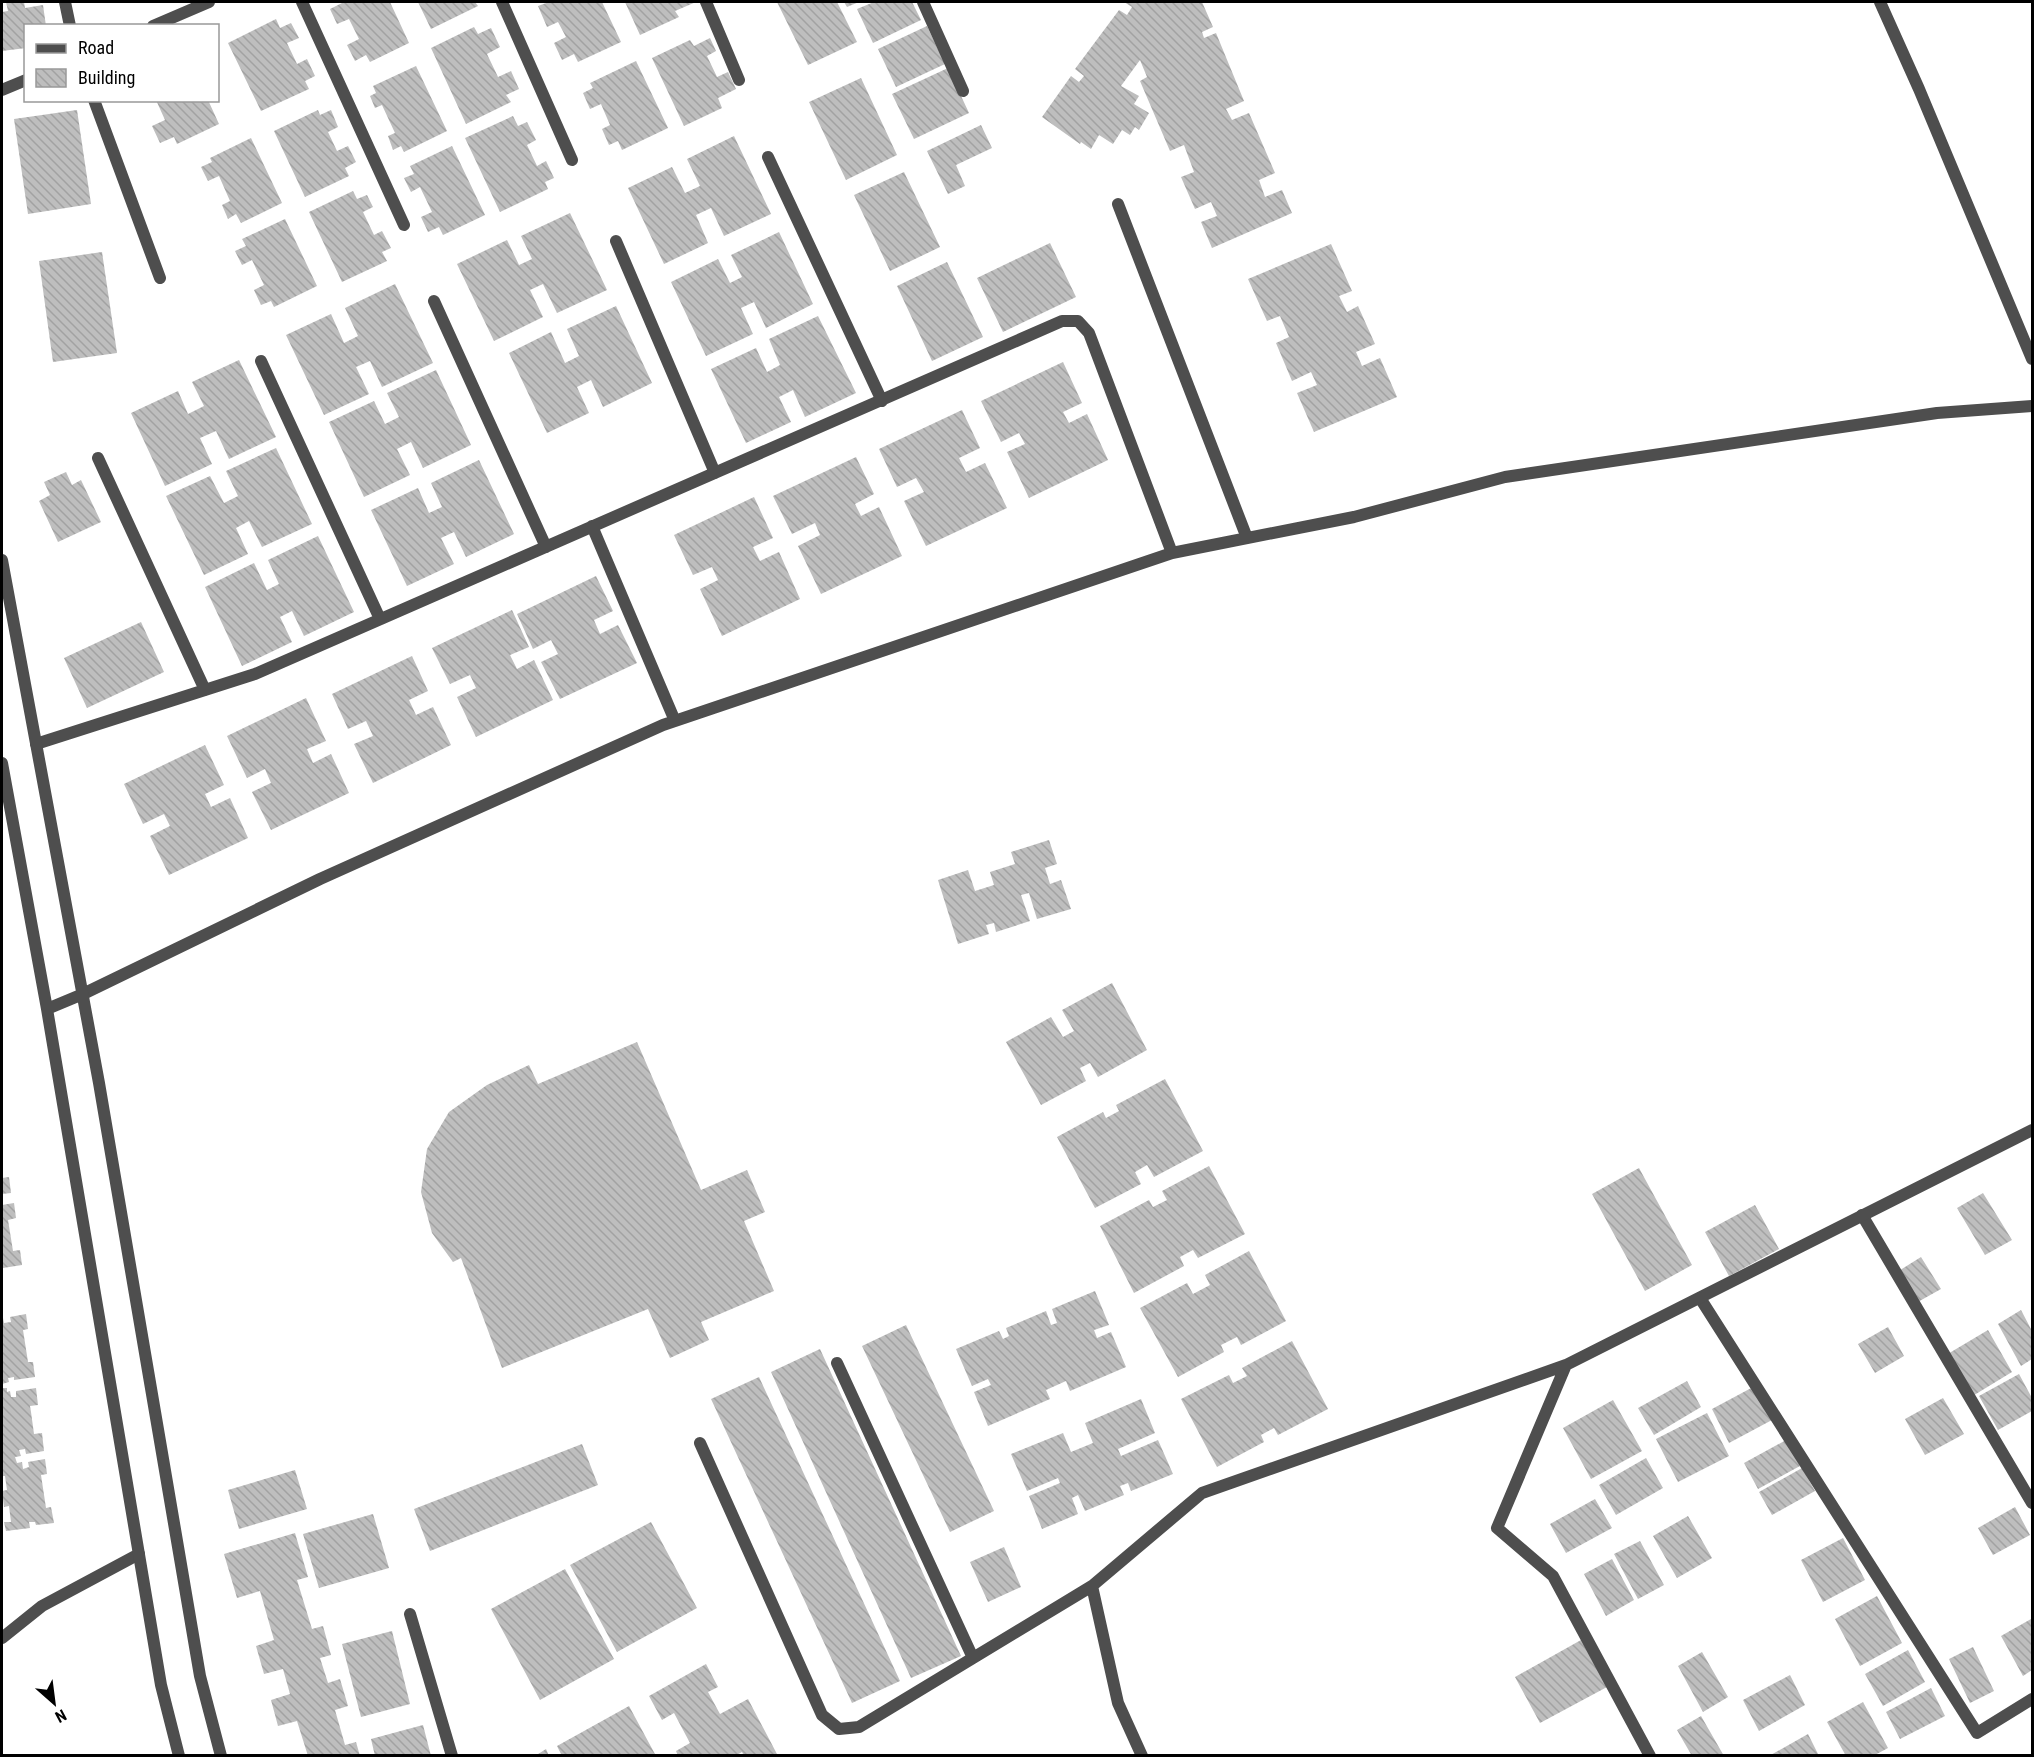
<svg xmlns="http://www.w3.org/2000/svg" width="2034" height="1757" viewBox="0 0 2034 1757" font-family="'Roboto Condensed',sans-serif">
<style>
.building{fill:url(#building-back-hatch)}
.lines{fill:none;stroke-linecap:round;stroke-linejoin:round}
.service{stroke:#4e4e4e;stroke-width:12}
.minor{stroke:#4e4e4e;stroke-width:12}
.tertiary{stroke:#4e4e4e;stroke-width:12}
</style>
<defs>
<pattern id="building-back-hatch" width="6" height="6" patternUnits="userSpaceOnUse" patternTransform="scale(1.5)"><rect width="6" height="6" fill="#bebebe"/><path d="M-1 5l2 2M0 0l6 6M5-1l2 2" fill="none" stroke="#a2a2a2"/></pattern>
</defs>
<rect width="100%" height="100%" fill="#fff"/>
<path class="building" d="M6 2H24L25 8 43 5 46 26H26V48L2 51V12L8 11Z
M341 2H390L409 43 370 62 366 55 355 61 347 45 359 39 349 19 337 24 330 9 342 3Z
M418 2H475L478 6 431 29Z
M549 2H602L621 42 578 62 574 54 562 60 554 43 566 37 558 22 547 27 538 6Z
M625 2H696L675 11 679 17 640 35Z
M777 2H837L857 42 808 65Z
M844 2H859L847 7Z
M874 2H912L921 20 873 43 857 9Z
M1124 2H1202L1213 27 1202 32 1204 38 1216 33 1244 101 1226 109 1232 120 1249 113 1275 173 1259 180 1265 197 1282 190 1292 213 1212 248 1201 222 1217 216 1211 202 1195 209 1181 177 1194 172 1184 145 1170 151 1140 81 1147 77 1140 60 1121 86 1139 96 1134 104 1149 113 1139 130 1135 127 1130 135 1122 130 1113 144 1099 135 1091 149 1081 142 1080 144 1042 117 1071 76 1079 82 1084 76 1075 69 1119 10 1127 15 1132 7Z
M276 19 280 28 291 23 299 38 287 43 297 64 307 59 315 76 305 81 309 89 261 111 228 43Z
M927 26 945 64 896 87 878 49Z
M474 27 478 34 491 28 500 47 487 54 498 77 511 71 519 89 506 95 511 102 466 124 431 48Z
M710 38 716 51 707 56 717 77 728 72 736 89 718 98 722 108 684 126 652 58 690 40 694 46Z
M636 61 668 128 622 150 618 141 609 145 602 129 610 125 601 104 590 109 583 93 593 88 590 83Z
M416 66 447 131 404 152 401 146 393 150 388 136 395 133 382 105 375 108 370 96 376 93 373 86Z
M948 68 969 113 914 139 892 94Z
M861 78 897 155 846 180 809 102Z
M156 100H208L219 124 177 144 174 137 160 143 152 126 165 120Z
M77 110 91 204 28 214 14 119Z
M318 110 320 115 331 110 338 127 328 132 337 151 348 146 356 162 345 168 349 176 305 197 274 131Z
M513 116 518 126 527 122 536 140 527 145 537 166 546 161 554 178 545 182 548 189 500 212 465 138Z
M981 125 992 148 956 165 965 186 948 194 927 151Z
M734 136 771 214 724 236 711 208 696 215 708 243 664 264 628 188 672 167 685 193 700 186 687 159Z
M251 138 282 203 241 223 236 214 228 219 222 205 230 201 219 176 208 181 201 167 212 162 210 158Z
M452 146 485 215 443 235 439 227 428 232 421 217 432 212 420 187 411 192 404 178 414 174 410 166Z
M904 172 940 247 890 271 854 195Z
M353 191 357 199 367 195 373 207 363 212 374 235 382 231 391 248 382 252 387 261 342 282 309 212Z
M570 213 607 290 557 313 543 284 530 290 543 317 494 341 457 264 507 240 519 265 532 259 521 236Z
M285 219 317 286 274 307 271 301 261 305 254 290 264 285 252 260 242 265 235 251 246 246 242 239Z
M779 232 813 304 766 328 754 302 741 308 753 334 706 356 671 282 718 259 730 283 742 277 731 255Z
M1050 243 1076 297 1003 332 977 278Z
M1331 244 1352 291 1339 296 1347 312 1358 306 1375 344 1356 352 1362 366 1380 358 1397 397 1314 432 1297 393 1317 385 1311 372 1292 381 1276 343 1289 337 1280 316 1267 321 1248 279Z
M102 252 117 353 53 362 39 261Z
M947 262 983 337 932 361 897 286Z
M395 284 433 363 382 387 370 361 356 367 369 394 324 415 286 335 331 314 344 343 358 336 345 308Z
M616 306 652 383 603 407 591 380 577 387 589 413 547 433 509 353 551 332 565 363 579 356 567 329Z
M818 316 856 393 805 417 793 390 779 397 791 422 746 443 711 369 756 348 767 372 780 365 769 339Z
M239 360 276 437 229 459 216 431 200 438 212 464 165 486 131 413 178 391 188 414 204 406 192 382Z
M1063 362 1082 403 1063 412 1069 423 1087 414 1108 460 1029 498 1007 452 1025 444 1019 433 1001 442 981 401Z
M436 370 471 445 423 468 411 442 397 449 410 475 364 497 329 422 374 401 385 424 399 417 387 393Z
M962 410 980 448 959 458 966 472 985 463 1007 508 926 546 904 501 924 492 916 478 897 487 879 449Z
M276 448 312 524 262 547 249 521 236 528 248 554 204 575 166 496 210 476 224 503 238 496 226 471Z
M856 457 874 494 855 504 861 516 879 507 902 556 821 594 798 546 820 535 815 523 792 534 773 496Z
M479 460 514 534 466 557 454 532 441 538 454 564 407 586 371 510 418 488 429 513 442 507 431 483Z
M66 472 72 485 81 480 101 522 58 542 39 501 50 495 44 482Z
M754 497 773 538 753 547 760 561 779 552 800 599 722 636 700 589 718 580 712 567 693 575 674 535Z
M318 536 354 612 304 636 292 611 280 617 292 642 242 666 205 587 254 563 267 590 279 584 268 560Z
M596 576 613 611 594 620 600 634 618 625 637 663 560 699 541 662 558 654 551 640 533 649 517 614Z
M512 610 529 647 510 655 517 669 534 660 553 700 476 737 457 697 476 688 470 675 450 684 432 648Z
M141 622 164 672 87 708 64 658Z
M412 656 428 691 409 700 416 715 433 707 451 745 373 783 354 744 373 736 366 721 348 729 332 694Z
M306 698 326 741 307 749 313 763 331 754 349 793 271 830 252 792 271 783 265 769 247 778 227 736Z
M205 745 224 785 205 794 211 807 230 798 248 838 169 875 150 836 170 826 164 814 143 824 124 784Z
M1049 840 1057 864 1045 868 1050 884 1061 880 1071 909 1037 919 1029 893 1021 895 1030 921 996 932 994 923 986 925 989 934 958 944 938 880 968 870 975 891 994 885 990 872 1015 864 1011 852Z
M1112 983 1147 1050 1098 1077 1090 1063 1080 1068 1086 1081 1041 1105 1006 1042 1051 1017 1063 1037 1074 1031 1062 1010Z
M637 1042 701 1190 747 1170 765 1212 744 1221 774 1291 701 1322 709 1340 670 1358 648 1309 502 1368 461 1258 453 1262 432 1233 421 1192 427 1149 449 1112 487 1085 529 1065 538 1084Z
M1165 1079 1203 1151 1154 1177 1147 1165 1135 1172 1141 1184 1095 1208 1057 1137 1103 1112 1106 1118 1119 1111 1116 1105Z
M1209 1166 1245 1234 1198 1258 1193 1250 1180 1257 1184 1266 1134 1293 1100 1226 1149 1200 1153 1207 1167 1200 1162 1191Z
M1639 1168 1692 1265 1645 1291 1592 1194Z
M9 1177 11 1193 2 1194V1178Z
M1983 1193 2012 1240 1985 1255 1957 1208Z
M14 1203 16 1218 8 1220 13 1251 20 1250 22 1265 3 1268 2 1263V1205Z
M1755 1205 1779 1249 1729 1276 1705 1232Z
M1249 1251 1286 1321 1241 1345 1237 1337 1221 1345 1224 1352 1178 1377 1140 1308 1187 1283 1193 1294 1210 1285 1205 1275Z
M1921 1257 1941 1289 1916 1303 1897 1272Z
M1095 1291 1109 1325 1094 1330 1097 1338 1111 1332 1126 1367 1070 1391 1066 1381 1046 1390 1050 1399 988 1426 974 1392 991 1385 988 1379 972 1386 956 1349 999 1331 1003 1339 1009 1336 1006 1328 1046 1311 1051 1325 1057 1323 1052 1309Z
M2021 1310 2032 1331V1359L2021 1366 1998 1324Z
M2 1313 4 1323 11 1322 10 1317 26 1314 28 1329 23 1330 28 1362H33L35 1377 14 1380V1377L8 1378 9 1382 2 1384Z
M906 1325 994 1511 950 1532 862 1346Z
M1888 1327 1904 1356 1875 1373 1858 1344Z
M1988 1330 2012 1372 1971 1397 1946 1355Z
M1292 1341 1328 1409 1278 1435 1274 1428 1261 1435 1264 1442 1217 1467 1181 1399 1229 1375 1233 1383 1247 1376 1242 1368Z
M820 1349 961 1656 911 1678 771 1372Z
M2019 1374 2032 1398V1411L1998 1430 1979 1396Z
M759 1377 900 1681 852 1703 711 1399Z
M1687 1381 1701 1407 1654 1435 1638 1408Z
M1755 1386 1772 1420 1729 1443 1712 1409Z
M2 1388H7V1392L10 1391 11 1397H16V1391L36 1388 38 1405 30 1406 31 1412 34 1434 42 1433 44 1451 26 1454 25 1449 19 1450 21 1456 15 1457 17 1463 22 1462 23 1469 29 1467 28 1462 45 1459 47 1474 41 1475 46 1508 51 1507 54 1523 36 1525 35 1522H29L30 1528 6 1531 4 1522H11L9 1506 4 1507 2 1491 7 1490 5 1476H2Z
M1943 1398 1964 1434 1925 1455 1905 1419Z
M1141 1399 1155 1433 1118 1449 1121 1456 1158 1440 1173 1474 1131 1491 1128 1483 1120 1486 1124 1495 1085 1511 1078 1495 1072 1498 1078 1514 1042 1529 1029 1496 1060 1483 1058 1478 1027 1491 1011 1454 1063 1433 1071 1452 1093 1443 1085 1423Z
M1613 1400 1642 1451 1591 1479 1563 1428Z
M1707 1413 1729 1456 1678 1482 1656 1439Z
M1786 1440 1800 1466 1758 1489 1744 1463Z
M582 1444 598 1485 430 1551 414 1509Z
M1646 1458 1663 1488 1616 1515 1599 1485Z
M1802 1468 1815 1491 1772 1515 1759 1492Z
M295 1470 307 1509 239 1529 228 1490Z
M1595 1499 1612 1528 1566 1553 1550 1524Z
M2015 1507 2030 1535 1993 1555 1978 1528Z
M373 1514 389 1568 319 1588 303 1534Z
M1688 1516 1712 1558 1677 1578 1653 1536Z
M651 1522 697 1608 617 1652 570 1565Z
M295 1533 308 1577 297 1580 312 1629 323 1626 331 1655 320 1658 328 1683 340 1679 348 1706 335 1710 345 1745 356 1742 360 1756H308L297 1721 278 1726 271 1700 290 1694 283 1669 264 1674 256 1646 274 1640 260 1591 237 1598 224 1554Z
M1843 1538 1865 1580 1823 1602 1801 1560Z
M1640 1541 1664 1585 1638 1599 1614 1554Z
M1004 1547 1021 1587 988 1602 970 1562Z
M1612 1559 1634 1600 1606 1616 1584 1574Z
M565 1569 614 1659 540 1700 491 1609Z
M1877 1596 1902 1643 1860 1666 1835 1619Z
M2031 1619 2032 1670 2023 1676 2001 1636Z
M392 1631 410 1704 361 1717 342 1644Z
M1581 1640 1607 1687 1540 1723 1515 1677Z
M1973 1647 1994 1691 1970 1703 1949 1659Z
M1908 1650 1925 1682 1883 1706 1865 1674Z
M1702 1652 1728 1697 1703 1712 1678 1666Z
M706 1664 718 1687 708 1692 720 1714 748 1699 778 1756H744L742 1752 735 1756H678L676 1751 690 1743 674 1713 662 1720 649 1696Z
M1790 1675 1805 1705 1759 1731 1743 1700Z
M1931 1688 1945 1716 1900 1739 1886 1712Z
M1863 1702 1888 1748 1873 1756H1846L1827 1722Z
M629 1706 656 1756H562L557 1746Z
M1701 1716 1724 1756H1692L1677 1730Z
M423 1725 431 1756H375L371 1739Z
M1808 1734 1819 1756H1769Z
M546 1749 549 1756H535Z"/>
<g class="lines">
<path class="service" d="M1862 1215 2032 1503
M1700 1298 1977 1733 2032 1699
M410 1614 452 1756"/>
<path class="minor" d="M65 2 70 26
M302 2 404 225
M502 2 572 160
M706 2 739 80
M923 2 963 91
M1880 2 1919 89 2032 359
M153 26 209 2
M2 90 26 80
M94 100 160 278
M768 157 882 401
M1118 204 1247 538
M616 241 715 473
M434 301 546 547
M261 361 380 619
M98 458 205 690
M592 526 675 721
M36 744 255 674 1062 321H1078L1089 333 1172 553
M83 994 320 879 663 725 1172 553 1354 517 1505 477 1937 413 2032 406
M837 1363 973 1658
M700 1443 822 1715 839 1729 859 1727 1092 1586
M2 1638 42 1606 139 1554
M1142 1756 1118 1703 1092 1586 1202 1493 1566 1365
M1650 1756 1553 1576 1497 1528 1566 1365 2032 1130"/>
<path class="tertiary" d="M2 560 99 1083 200 1676 221 1756
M2 763 47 1009 161 1685 179 1756
M47 1009 83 994"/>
</g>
<rect width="2034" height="1757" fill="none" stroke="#000000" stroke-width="6"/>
<rect x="24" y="24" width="195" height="78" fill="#ffffff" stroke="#999999" stroke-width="1.5"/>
<rect x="36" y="44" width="30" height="9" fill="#4e4e4e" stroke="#999999" stroke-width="1.5"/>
<text x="78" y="54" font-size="18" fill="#000000">Road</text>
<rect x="36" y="69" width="30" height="18" fill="url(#building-back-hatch)" stroke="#999999" stroke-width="1.5"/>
<text x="78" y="84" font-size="18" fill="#000000">Building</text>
<g transform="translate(54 1703) rotate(152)" stroke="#ffffff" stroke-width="4.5" paint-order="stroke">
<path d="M0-4.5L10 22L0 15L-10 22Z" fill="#000000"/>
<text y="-9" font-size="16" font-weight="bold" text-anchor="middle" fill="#000000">N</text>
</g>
</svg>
